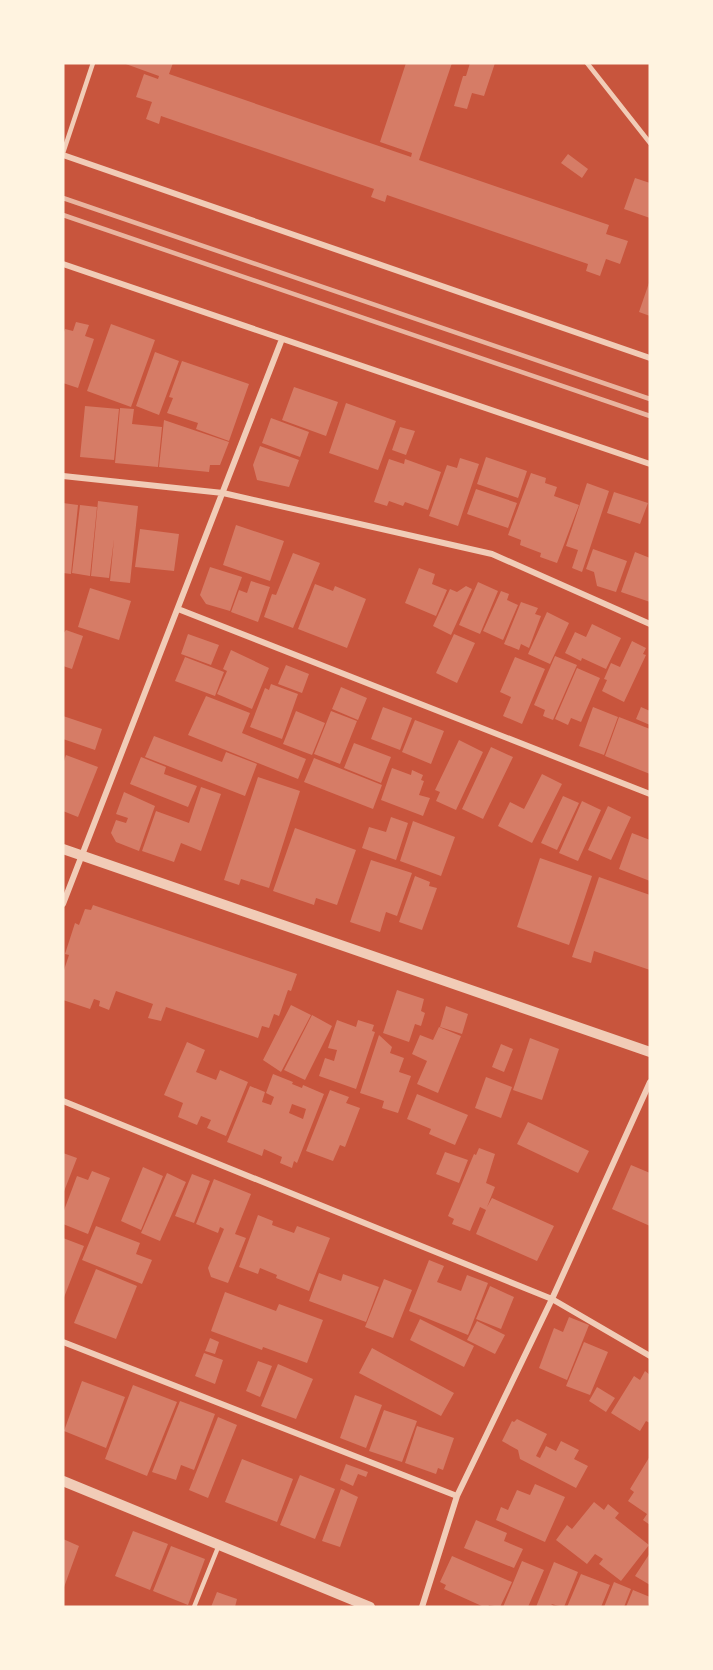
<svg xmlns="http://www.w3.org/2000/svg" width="713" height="1670" viewBox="0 0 713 1670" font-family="Mulish,sans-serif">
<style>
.building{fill:#d67c66;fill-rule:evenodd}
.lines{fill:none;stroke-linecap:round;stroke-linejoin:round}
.service{stroke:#f1ccb7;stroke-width:4.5}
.minor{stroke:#f1ccb7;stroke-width:6}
.tertiary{stroke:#f1ccb7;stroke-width:10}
.rail{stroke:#e9b49f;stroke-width:4.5}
</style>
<rect width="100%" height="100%" fill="#c8553d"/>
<path class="building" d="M123 63H173L169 74 411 157 412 153 380 142 406 63H452L419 160 609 225 606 234 628 241 620 264 606 259 600 276 586 271 588 264 387 195 385 202 371 197 374 189 161 116 159 124 146 119 152 102 136 97 144 74 158 79 159 76Z
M470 63H495L484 96 472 93 467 109 454 106 463 76H466Z
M568 154 588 169 582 178 561 163Z
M635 178 650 183V218L624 209Z
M650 280V316L639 312Z
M76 322 89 325 85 336 94 339 78 388 63 383V334L65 329 73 331Z
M111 324 155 340 131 407 87 391Z
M155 352 179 361 159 415 136 406Z
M182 361 249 384 229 441 196 429 198 423 167 413 173 398 169 397Z
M294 387 338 402 326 436 282 420Z
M346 403 396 421 378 470 329 453Z
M85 406 119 409 114 460 80 457Z
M120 408 134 409 132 424 162 427 158 467 115 463Z
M271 418 309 432 300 457 262 443Z
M164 420 229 442 220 465H210L209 472 159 467Z
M400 427 415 431 406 455 392 450Z
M260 446 299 460 289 487 257 480 253 465Z
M486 457 527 471 518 498 477 484Z
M460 458 479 464 458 526 429 516 447 465 457 468Z
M389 459 404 464 405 459 441 472 428 510 405 502 403 506 389 501 387 506 374 502Z
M531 473 546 478 545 483 557 487 554 496 579 505 557 563 540 557 541 553 520 545 521 540 508 535Z
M587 483 609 491 582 572 572 568 578 550 566 546Z
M476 489 517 503 508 528 467 514Z
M614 492 648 503 640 524 607 513Z
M98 501 138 506 130 583 110 581 114 539 109 578 91 576Z
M63 503 78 505 71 574 63 573Z
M80 505 97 507 90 576 72 573Z
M236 525 284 541 270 581 223 565Z
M140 529 179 534 174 571 135 567Z
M593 549 627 561 616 592 597 586 594 572 586 569Z
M635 552 650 558V602L621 592Z
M293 553 320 563 293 628 264 617 272 594 276 595Z
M210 567 242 577 230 611 206 604 200 595Z
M419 568 435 574 432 584 447 590 436 616 405 603Z
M251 581 270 587 258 622 231 612 239 590 247 593Z
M478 582 498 591 480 634 459 625Z
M315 584 333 591 335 586 366 599 347 648 298 629Z
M466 586 472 589 451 635 433 626 450 589 457 592Z
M90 588 131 601 119 640 78 627Z
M501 591 509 594 507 600 518 605 503 640 483 631Z
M521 602 538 608 535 614 541 616 529 648 521 644 519 650 504 644Z
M547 612 569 623 550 664 528 654Z
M592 624 621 638 606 669 582 658 581 661 565 653 575 632 586 637Z
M66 630 83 636 72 669 63 666V634Z
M188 634 219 645 211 665 181 654Z
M454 634 475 643 457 683 436 673Z
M632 641 646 648 643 654 646 655 624 702 602 691 607 680 604 679 611 663 620 667Z
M231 650 269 668 252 709 217 694 227 671 223 669Z
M555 656 577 665 553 720 543 716 545 710 534 705Z
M185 657 224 672 215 696 175 681Z
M515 657 545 669 522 724 503 716 511 697 500 692Z
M286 665 309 674 302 693 278 684Z
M577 668 600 678 581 722 571 718 568 725 555 719Z
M271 684 298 694 282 739 250 727 265 688 269 690Z
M341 687 367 698 358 720 332 709Z
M206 696 250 713 242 733 306 759 298 779 188 735Z
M383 707 412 718 400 750 371 739Z
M593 707 618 717 604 755 579 746Z
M641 707 650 711V725L636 719Z
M296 711 325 723 312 755 283 744Z
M331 711 357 721 340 764 314 754Z
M63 716 102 729 95 750 63 739Z
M619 717 650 729V774L605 756Z
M415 720 444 731 431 764 402 752Z
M154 736 222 762 226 752 257 764 245 796 145 757Z
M459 740 483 752 456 810 436 801 440 792 435 790Z
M354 743 391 757 381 783 344 768Z
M491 747 513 757 483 819 462 809Z
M66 755 98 767 78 817 63 811V764Z
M141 757 166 767 164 774 197 786 188 807 130 784Z
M314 758 382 785 373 809 304 782Z
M392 768 411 775 412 770 423 775 421 780 424 781 419 795 430 798 423 816 381 800Z
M542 774 562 784 532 843 498 826 510 802 524 809Z
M258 777 300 791 269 888 241 879 239 885 224 880Z
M201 787 221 794 201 851 181 843 174 862 142 851 156 811 189 823Z
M124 792 155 806 139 851 116 842 111 833 116 820 126 823 128 818 116 814Z
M563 796 579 803 557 850 541 843Z
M582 801 601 810 578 861 559 853Z
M608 806 631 817 611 860 588 850Z
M391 817 408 823 396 860 362 848 369 827 386 832Z
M413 821 455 837 441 876 400 861Z
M295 828 356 850 337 905 316 898 314 905 273 891Z
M632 833 650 840V881L619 869Z
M540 858 592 876 569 945 517 927Z
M371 860 412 873 397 916 386 912 380 932 350 922Z
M415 876 430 882 429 886 437 888 422 930 399 922Z
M599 877 650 895V970L594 951 591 963 572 957Z
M93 905 297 974 291 991 288 990 279 1016 274 1014 269 1028 262 1026 258 1038 166 1007 161 1021 148 1018 153 1004 116 991 109 1010 99 1006 100 1001 94 999 90 1009 63 1000V973L69 955 65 954 75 923 79 925 85 909 91 910Z
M397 990 424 999 421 1011 425 1013 421 1026 415 1024 409 1042 383 1033Z
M291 1005 311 1015 281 1072 263 1060Z
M446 1006 468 1014 462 1034 440 1027Z
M312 1015 332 1026 305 1080 284 1070Z
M337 1020 356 1027 358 1020 374 1025 372 1031 375 1032 356 1089 319 1076 325 1058 334 1061 337 1050 328 1048Z
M439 1027 461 1036 438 1093 417 1084 427 1061 412 1054 420 1035 433 1040Z
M379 1035 392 1047 390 1053 404 1058 399 1072 411 1076 398 1113 382 1108 384 1101 360 1093Z
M530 1038 559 1049 542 1100 513 1090Z
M187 1042 205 1050 196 1072 216 1080 220 1070 248 1082 226 1136 207 1128 211 1120 201 1116 197 1125 178 1117 183 1103 164 1095Z
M501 1044 513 1049 504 1072 492 1067Z
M273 1074 293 1082 292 1084 302 1088 303 1085 324 1094 297 1163 294 1161 292 1168 280 1163 282 1157 264 1149 262 1156 227 1142 250 1086 265 1092 262 1102 271 1105 274 1097 266 1093ZM292 1104 306 1109 303 1119 289 1113Z
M486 1077 512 1087 501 1118 475 1108Z
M330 1090 349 1097 346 1103 360 1108 345 1147 340 1145 333 1161 306 1151Z
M417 1094 468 1115 455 1145 429 1134 431 1129 407 1119Z
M528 1122 589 1151 578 1173 517 1144Z
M479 1148 495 1154 486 1183 495 1187 487 1207 492 1198 554 1226 537 1261 476 1234 486 1210 480 1207 470 1231 452 1224 454 1219 448 1216 474 1154 476 1155Z
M445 1152 468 1160 459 1183 436 1174Z
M63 1153 77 1158 63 1194Z
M631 1165 650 1173V1226L612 1209Z
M143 1167 163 1176 141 1230 121 1221Z
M92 1171 110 1178 88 1234 63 1224V1213L77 1176 88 1180Z
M167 1173 186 1182 160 1241 141 1233Z
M192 1174 210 1181 194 1223 175 1216Z
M214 1179 251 1194 235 1234 246 1238 228 1283 211 1277 208 1268 224 1229 220 1227 218 1233 196 1224Z
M258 1215 273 1221 272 1225 294 1233 297 1226 330 1238 309 1291 276 1278 277 1275 260 1268 258 1274 239 1267Z
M96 1226 140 1243 136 1254 152 1260 142 1284 82 1260Z
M63 1238 84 1246 63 1300Z
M429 1260 444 1266 437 1282 461 1291 467 1275 488 1283 468 1335 409 1311Z
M96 1269 137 1286 116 1339 74 1323Z
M319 1273 341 1281 343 1274 379 1287 366 1322 309 1301Z
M384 1279 412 1290 393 1338 365 1327Z
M490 1286 514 1297 501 1329 476 1319Z
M225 1292 276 1311 279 1304 323 1320 307 1363 263 1347 262 1350 211 1331Z
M569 1317 589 1325 567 1380 539 1368 554 1328 563 1332Z
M420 1319 474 1346 464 1367 410 1340Z
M477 1321 505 1335 495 1354 467 1340Z
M210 1338 219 1342 215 1354 205 1351Z
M584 1342 608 1352 590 1395 566 1386Z
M372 1348 454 1393 441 1416 359 1373Z
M204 1353 223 1360 215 1384 195 1376Z
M258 1361 272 1366 260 1397 246 1391Z
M278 1364 313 1379 296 1419 261 1406Z
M645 1371 650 1375V1423L646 1421 640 1431 611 1413 634 1376 640 1380Z
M82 1381 125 1397 106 1448 64 1431Z
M133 1385 177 1402 147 1476 105 1459Z
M597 1387 615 1398 606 1412 589 1401Z
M355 1395 382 1405 366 1448 340 1438Z
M180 1401 215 1414 194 1470 181 1465 176 1480 152 1472Z
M384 1410 417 1421 402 1462 369 1451Z
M218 1417 237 1425 208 1498 189 1490Z
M517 1419 547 1434 536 1456 540 1458 546 1446 556 1451 561 1441 579 1450 574 1459 588 1466 576 1488 520 1459 518 1450 502 1441 512 1421 514 1422Z
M417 1426 454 1438 443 1470 438 1468 436 1474 405 1463Z
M650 1456V1525L643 1520 647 1514 628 1501 634 1492 630 1489Z
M242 1459 293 1479 277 1522 225 1502Z
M346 1464 368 1472 366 1477 358 1474 353 1486 340 1480Z
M300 1475 335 1489 315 1539 280 1525Z
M535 1484 565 1497 545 1542 496 1520 501 1507 508 1510 517 1490 530 1495Z
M341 1489 358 1497 340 1547 322 1541Z
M594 1502 604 1510 608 1504 619 1513 615 1518 649 1545 621 1581 599 1564 603 1559 595 1554 587 1564 556 1540 567 1525 572 1529Z
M476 1520 507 1533 504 1541 523 1549 514 1568 464 1548Z
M133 1531 168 1544 150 1590 115 1576Z
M63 1539 79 1546 63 1590Z
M171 1546 205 1559 188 1605 153 1591Z
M650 1553V1585L635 1576Z
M452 1556 512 1582 500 1607 489 1605 488 1607H484L444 1589 446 1585 440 1582Z
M522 1561 544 1570 528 1607H503Z
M554 1562 578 1572 564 1607 551 1604 555 1607H536Z
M581 1574 610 1585 601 1607H567Z
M614 1582 631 1589 624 1607H604Z
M633 1590 650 1597 648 1607H626Z
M217 1592 237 1599 235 1607H211Z"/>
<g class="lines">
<path class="service" d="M587 63 650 143
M63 153 93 63
M194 1607 219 1545"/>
<path class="minor" d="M63 155 650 358
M63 264 650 464
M63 476 223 493 492 554 650 624
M178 609 650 794
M63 904 282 339
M63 1101 552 1299 650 1356
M63 1342 457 1496
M422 1607 457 1496 552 1299 650 1082"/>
<path class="tertiary" d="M63 849 650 1052
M63 1481 370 1607"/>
<path class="rail" d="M63 198 650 399
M63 215 650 416"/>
</g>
<rect width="713" height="1670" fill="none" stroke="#fff3e0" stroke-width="129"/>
</svg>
